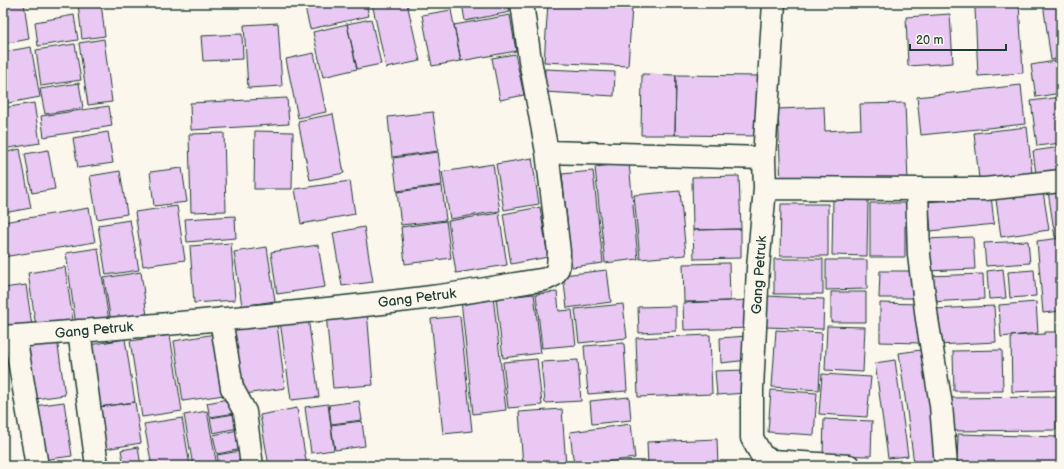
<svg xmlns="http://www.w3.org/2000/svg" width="1064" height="469" viewBox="0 0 1064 469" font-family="'Balsamiq Sans',sans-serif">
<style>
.building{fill:#e9c8f4;stroke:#1f3d34}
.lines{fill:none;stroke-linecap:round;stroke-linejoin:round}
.minor-casing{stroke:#1f3d34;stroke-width:25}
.minor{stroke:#fbf7ec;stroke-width:22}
.labels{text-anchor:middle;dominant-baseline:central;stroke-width:4;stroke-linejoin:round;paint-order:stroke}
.street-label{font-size:14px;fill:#1f3d34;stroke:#fbf7ec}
</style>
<rect width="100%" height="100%" fill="#fbf7ec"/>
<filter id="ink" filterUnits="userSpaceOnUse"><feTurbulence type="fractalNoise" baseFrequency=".025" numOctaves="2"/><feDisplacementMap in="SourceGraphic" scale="8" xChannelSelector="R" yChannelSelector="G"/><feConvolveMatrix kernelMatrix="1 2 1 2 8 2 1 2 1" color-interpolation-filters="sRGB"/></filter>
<g filter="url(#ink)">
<path class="building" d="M3 3H24L29 39 3 44Z
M78 3H101L105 36 82 39Z
M304 3H366L369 16 310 29Z
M372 3H407L420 61 386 68Z
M462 3H508L510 12 465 21Z
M548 3 632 6 628 66 544 62Z
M682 3H725V7L682 5Z
M985 3H1019L1023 73 978 76 975 8 985 7Z
M1043 3H1061V58L1051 60Z
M451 10 461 61 432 66 422 15Z
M950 14 953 63 908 66 906 17Z
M74 15 78 40 38 46 35 22Z
M510 15 516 51 461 61 454 25Z
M371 19 381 64 357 69 347 24Z
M278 23 282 86 248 88 244 25Z
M347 24 357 69 323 77 313 32Z
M242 34 243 59 203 61 201 36Z
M104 39 112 102 88 105 79 43Z
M75 44 81 80 41 86 36 50Z
M31 47 40 97 3 104V52Z
M314 53 326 112 298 118 286 59Z
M515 54 524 95 500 100 492 58Z
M1061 60V93L1036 97 1031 65Z
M545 69 615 72 614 96 544 92Z
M642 74 676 75 675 135H641Z
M676 75 759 76V136L675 135Z
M79 83 83 108 45 114 40 89Z
M1021 85 1025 124 921 135 917 97Z
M1061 97V143L1037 146 1031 101Z
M287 98 289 124 191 130 190 103Z
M34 103 40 143 3 149V108Z
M905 103 908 181 781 187 778 109 824 107 825 131 861 129 860 104Z
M109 106 112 126 44 137 41 116Z
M433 112 438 151 392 157 388 117Z
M333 114 344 173 310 180 298 121Z
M1027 127 1033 182 980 188 974 133Z
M255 131 293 132 292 189H254Z
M108 132 113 163 78 168 73 138Z
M224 133 226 211 191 212 189 134Z
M1061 147V179L1037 182 1033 151Z
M20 149 31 208 3 213V153Z
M48 150 55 189 32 193 25 154Z
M438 152 442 185 397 191 393 158Z
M532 158 539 204 504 210 496 164Z
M629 163 638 259 605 263 595 167Z
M493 164 500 211 450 219 442 172Z
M182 168 187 202 154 206 150 172Z
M120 171 127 214 97 219 90 176Z
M593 171 603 263 572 267 562 174Z
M739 176 741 229 693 230 692 177Z
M350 181 355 214 301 224 295 189Z
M1061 183V236L1055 237 1047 185Z
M1042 185 1049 230 1001 237 995 192Z
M442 186 446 220 401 225 397 192Z
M680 191 686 255 640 259 634 195Z
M991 195 994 224 931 231 928 202Z
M833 199 868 200 867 256 832 255Z
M870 203H917L916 226H905V257H870Z
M781 204H828V256H780Z
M177 206 185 260 143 266 135 212Z
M540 207 548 257 511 264 503 214Z
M89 208 95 242 3 257V222Z
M499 213 507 265 456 273 448 221Z
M235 216 236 238 187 242 185 219Z
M130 220 139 270 106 275 98 225Z
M446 221 451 258 405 264 401 227Z
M364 227 373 282 342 286 333 233Z
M741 229V258L694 259 693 230Z
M973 237 975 269 926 271 925 239Z
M1061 238V311L1043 313 1037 241Z
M1028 241 1030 263 986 266 984 243Z
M231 243 235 300 194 303 190 246Z
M318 245 325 287 277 294 271 252Z
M267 247 275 301 242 306 234 252Z
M98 248 109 321 76 326 66 253Z
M774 259H823V294H774Z
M826 260H867V289L826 290Z
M729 263 730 301 684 302 683 264Z
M65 267 73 321 36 327 28 273Z
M1003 269 1006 298 989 299 987 271Z
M607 270 611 302 567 308 563 275Z
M1034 270 1036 296 1010 298 1008 272Z
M880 271H917L916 298H879Z
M141 272 147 316 111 322 104 278Z
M983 274 984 299 929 302 928 276Z
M26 285 32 326 3 330V288Z
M557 292 559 311 572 310 576 345 542 348 536 294Z
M831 292H866V322H831Z
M534 294 541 353 503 358 496 298Z
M493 296 506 410 473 414 461 300Z
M767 296 824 299 823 329 766 327Z
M751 300 752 328 684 330 683 303Z
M1036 302 1038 333 1001 337 999 305Z
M880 303 921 304 920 343 880 342Z
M623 304 627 338 579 343 575 309Z
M676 306V331L639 333 638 307Z
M994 306 996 342 936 345 934 309Z
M367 310 373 385 333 388 326 314Z
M460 316 472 431 443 434 431 319Z
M308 318 319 397 291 400 280 321Z
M277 324 285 388 238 395 229 330Z
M827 326 865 327 863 372 825 370Z
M776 330 822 333 819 390 772 387Z
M1045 332H1061V390L1012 392 1011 336 1045 334Z
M215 334 224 395 183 401 174 341Z
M170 335 182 411 142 417 130 341Z
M710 335 712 394 638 397 636 338Z
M747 336 748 360 721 363 720 338Z
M57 339 65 395 35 399 27 344Z
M125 339 135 402 99 407 89 345Z
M624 343 627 391 588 394 584 346Z
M928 349 944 459 914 463 899 353Z
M1002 350 1003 391H954L953 351Z
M537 359 542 405 508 408 503 362Z
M578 360 581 401 545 403 541 362Z
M895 360 908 456 888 458 875 363Z
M745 370 747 393 717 395 715 371Z
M822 374 871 377 867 417 819 414Z
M771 390 817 393 814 435 768 432Z
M629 397 631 420 592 424 590 401Z
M1056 397V430L946 431V398Z
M233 398 236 413 210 417 207 403Z
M359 401 362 420 331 424 329 405Z
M64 402 72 456 42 460 34 406Z
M135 402 141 443 105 449 99 407Z
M328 404 334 450 311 453 305 407Z
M297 408 307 466H269L260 415Z
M562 409 566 466H523L519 412Z
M207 411 217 466H193L184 415Z
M240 413 243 427 213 433 210 418Z
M182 418 190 466H152L144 424Z
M824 419 872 421 871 456 823 455Z
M362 421 365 446 335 450 331 425Z
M631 424 635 458 574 466 570 432Z
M243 429 247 448 217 454 213 435Z
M958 434 1059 437 1058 466H957Z
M717 439 718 466H648L647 442Z
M138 447 141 466H124L121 450Z
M246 450 249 466H219L217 455Z"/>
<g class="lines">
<g class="minor-casing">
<path id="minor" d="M774 3 764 158 765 188 758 268 752 389V438L762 456 772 461 849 466
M547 152 764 158
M765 188 917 189
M221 319 232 388 245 412 252 466
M79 331 97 466
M15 336 37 466
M3 337C146 326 289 315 432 297 470 292 508 285 546 279L554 275 558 268 559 252 547 152 530 60 522 3
M946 466 941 405 927 319 919 255 917 189H985L1061 181"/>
</g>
<use href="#minor" class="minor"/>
</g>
</g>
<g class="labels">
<g class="street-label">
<text transform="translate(759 275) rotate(-86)">Gang Petruk</text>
<text transform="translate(417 298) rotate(-7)">Gang Petruk</text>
<text transform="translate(94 330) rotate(-5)">Gang Petruk</text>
</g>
</g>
<rect width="1064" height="469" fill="none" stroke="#fbf7ec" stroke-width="16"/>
<rect x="8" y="8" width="1048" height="453" fill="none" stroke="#1f3d34" stroke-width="1.5" filter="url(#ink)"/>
<path d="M910 44v6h96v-6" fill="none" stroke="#1f3d34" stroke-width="2"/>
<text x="916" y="44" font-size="12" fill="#1f3d34" stroke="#fbf7ec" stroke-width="3" paint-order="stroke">20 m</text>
</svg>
